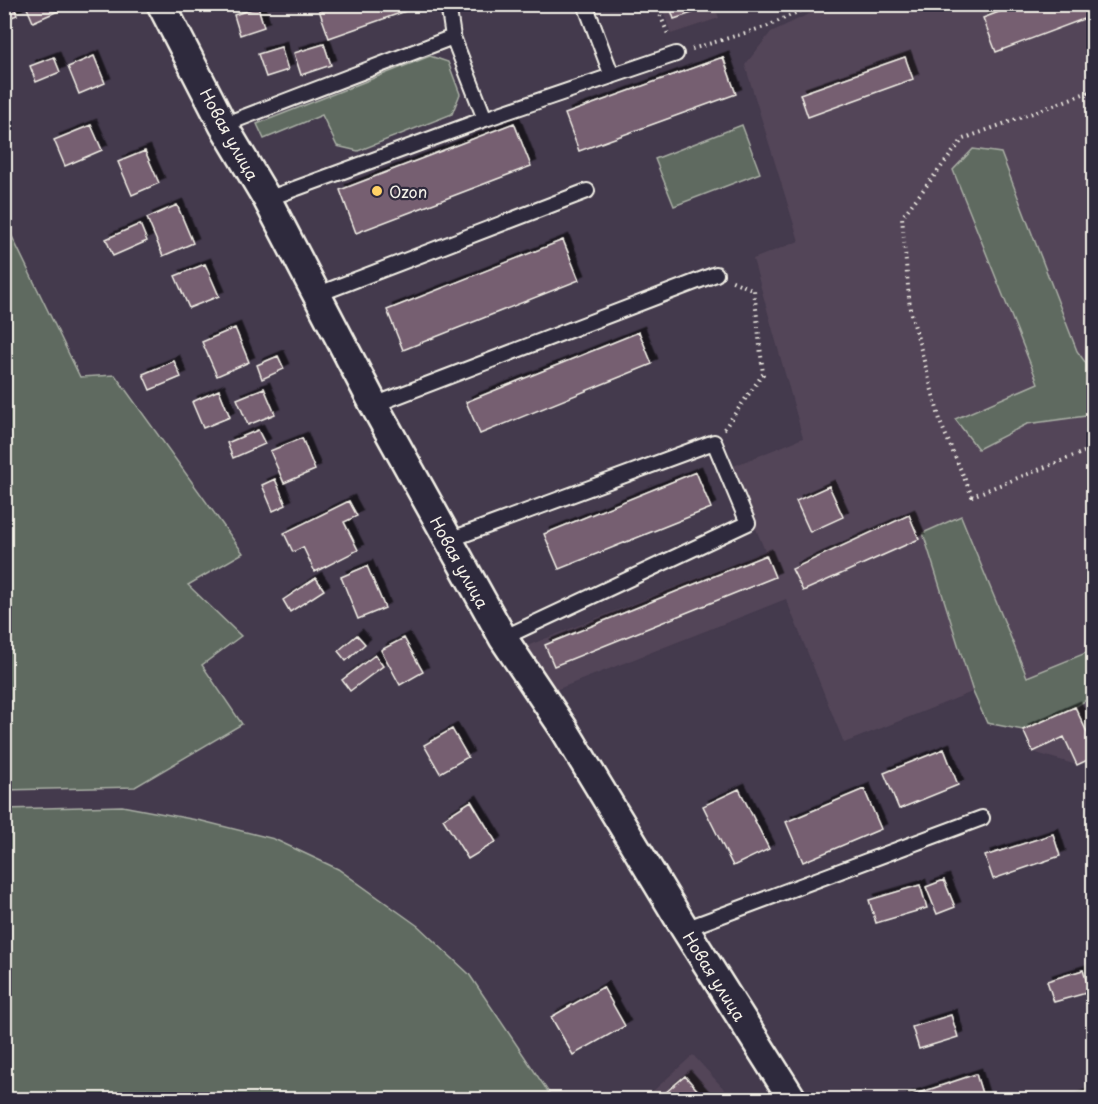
<svg xmlns="http://www.w3.org/2000/svg" width="1098" height="1104" viewBox="0 0 1098 1104" font-family="'Playpen Sans',sans-serif">
<style>
.built{fill:#534558}
.green{fill:#5e6b61;stroke:#a9aea4;stroke-width:1.5}
.building{fill:#765e71;stroke:#f4f1e8;stroke-width:1.5;filter:url(#shadow)}
.lines{fill:none;stroke-linecap:round;stroke-linejoin:round}
.lane-casing{stroke:#f4f1e8;stroke-width:18}
.street-casing{stroke:#f4f1e8;stroke-width:32}
.path{stroke:#f4f1e8;stroke-width:4;stroke-dasharray:1.5 4.5;stroke-linecap:butt}
.lane{stroke:#2f2a3d;stroke-width:14}
.street{stroke:#2f2a3d;stroke-width:27}
.poi-dot{fill:#ffd166;stroke:#2f2a3d;stroke-width:2}
.labels{text-anchor:middle;dominant-baseline:central;stroke-width:4.5;stroke-linejoin:round;paint-order:stroke}
.street-label{font-size:16px;fill:#f4f1e8;stroke:#2f2a3d}
.poi-label{font-size:16px;fill:#f4f1e8;stroke:#2f2a3d;text-anchor:start}
</style>
<defs>
<filter id="shadow"><feDropShadow dx="5.5" dy="-5.5" stdDeviation="0" flood-color="#0009"/></filter>
</defs>
<rect width="100%" height="100%" fill="#443a4d"/>
<filter id="ink" filterUnits="userSpaceOnUse"><feTurbulence type="fractalNoise" baseFrequency=".0167" numOctaves="2"/><feDisplacementMap in="SourceGraphic" scale="12" xChannelSelector="R" yChannelSelector="G"/><feConvolveMatrix kernelMatrix="1 2 1 2 8 2 1 2 1" color-interpolation-filters="sRGB"/></filter>
<g filter="url(#ink)">
<path class="built" d="M661 5H714L719 18 671 34Z
M828 5H1093V757L1077 765 1033 752 1023 731 987 723 972 692 844 743 786 599 548 693 522 648 765 551 731 467 803 438 753 259 799 241 745 65 771 32Z
M693 1055 733 1099H659L652 1092Z"/>
<path class="green" d="M430 56 448 62 460 94 452 114 358 151 337 146 322 115 264 139 257 124Z
M742 125 760 173 674 206 655 159Z
M973 149 1001 153 1077 351 1093 373V415L1027 424 978 449 955 419 1038 383 953 170Z
M4 220 80 377 115 375 243 553 188 585 241 636 202 665 242 724 135 787 5 790Z
M961 516 1027 677 1093 650V696L1075 707 1023 730 987 723 973 692 923 533Z
M122 806 202 821 274 839 338 869 418 926 469 974 553 1099H5V809Z"/>
<path class="building" d="M4 4H13L17 15 4 20Z
M37 4H55L58 11 33 22 27 8Z
M334 4H426L329 38 319 10Z
M669 4H699L701 10 674 19Z
M1020 4H1094V15L996 52 983 18Z
M258 7 264 27 240 35 234 15Z
M324 44 331 65 301 75 294 53Z
M281 47 288 70 266 77 258 54Z
M94 56 105 83 79 94 68 67Z
M54 57 60 72 36 82 30 66Z
M723 57 736 94 579 151 565 114Z
M905 57 913 79 808 117 800 94Z
M514 123 531 166 356 233 340 190Z
M91 125 102 150 65 166 54 140Z
M145 151 159 183 132 195 118 162Z
M177 205 193 243 163 256 147 218Z
M140 224 147 241 113 256 106 239Z
M563 240 579 280 403 350 387 310Z
M205 264 219 296 189 308 175 276Z
M235 328 249 362 217 376 202 342Z
M639 332 652 364 480 434 466 402Z
M278 356 284 369 262 379 257 365Z
M174 361 181 377 150 390 143 374Z
M264 388 275 414 248 425 237 399Z
M219 390 230 417 203 428 192 402Z
M258 430 265 444 233 458 227 443Z
M302 438 315 470 284 483 270 451Z
M696 472 711 508 559 569 544 534Z
M275 479 286 505 273 511 262 485Z
M829 486 843 517 810 532 796 501Z
M349 501 357 516 344 522 358 550 315 572 303 547 293 552 284 533Z
M909 515 919 539 803 591 792 569Z
M766 555 775 577 554 666 545 645Z
M367 566 385 608 358 619 341 577Z
M316 578 324 590 290 612 283 600Z
M357 635 365 644 346 661 338 651Z
M404 638 423 672 400 685 381 650Z
M375 655 383 666 350 691 342 680Z
M1075 707 1094 747V757L1077 765 1064 737 1033 752 1023 730Z
M452 729 468 757 440 773 424 745Z
M944 749 958 785 899 809 884 773Z
M739 789 769 849 733 866 703 806Z
M864 789 881 829 803 862 786 822Z
M471 801 496 842 468 859 443 819Z
M1053 834 1060 856 993 879 985 856Z
M944 880 955 907 937 914 926 887Z
M920 885 927 908 876 923 869 900Z
M1083 970 1090 992 1054 1002 1047 981Z
M603 987 625 1026 573 1055 551 1017Z
M951 1015 958 1037 919 1049 912 1027Z
M976 1074 984 1100 901 1099Z
M685 1076 706 1100H671L665 1093Z
M1083 1094 1085 1100H1068Z"/>
<g class="lines">
<g class="lane-casing">
<path id="lane" d="M585 4 612 76
M485 119 676 54
M223 125 453 37 448 4
M267 199 485 119 453 37
M316 295 587 191
M374 405 716 274
M449 540 714 442 748 523 503 638
M685 929 982 818"/>
</g>
<g class="street-casing">
<path id="street" d="M161 4 223 125 267 199 374 405 503 638 564 729 685 929 793 1100"/>
</g>
<path class="path" d="M656 4 669 37
M692 49 768 26 814 4
M1094 90 963 139 902 217 910 309 941 424 972 496 1094 448
M724 429 763 374 754 290 730 280"/>
<use href="#lane" class="lane"/>
<use href="#street" class="street"/>
</g>
</g>
<circle class="poi-dot" cx="377" cy="191" r="6"/>
<g class="labels">
<g class="street-label">
<text transform="translate(230 134) rotate(61)">Новая улица</text>
<text transform="translate(460 562) rotate(61)">Новая улица</text>
<text transform="translate(715 976) rotate(58)">Новая улица</text>
</g>
<g class="poi-label">
<text x="389" y="191">Ozon</text>
</g>
</g>
<rect width="1098" height="1104" fill="none" stroke="#2f2a3d" stroke-width="24"/>
<rect x="12" y="12" width="1074" height="1080" fill="none" stroke="#f4f1e8" stroke-width="2" filter="url(#ink)"/>
</svg>
